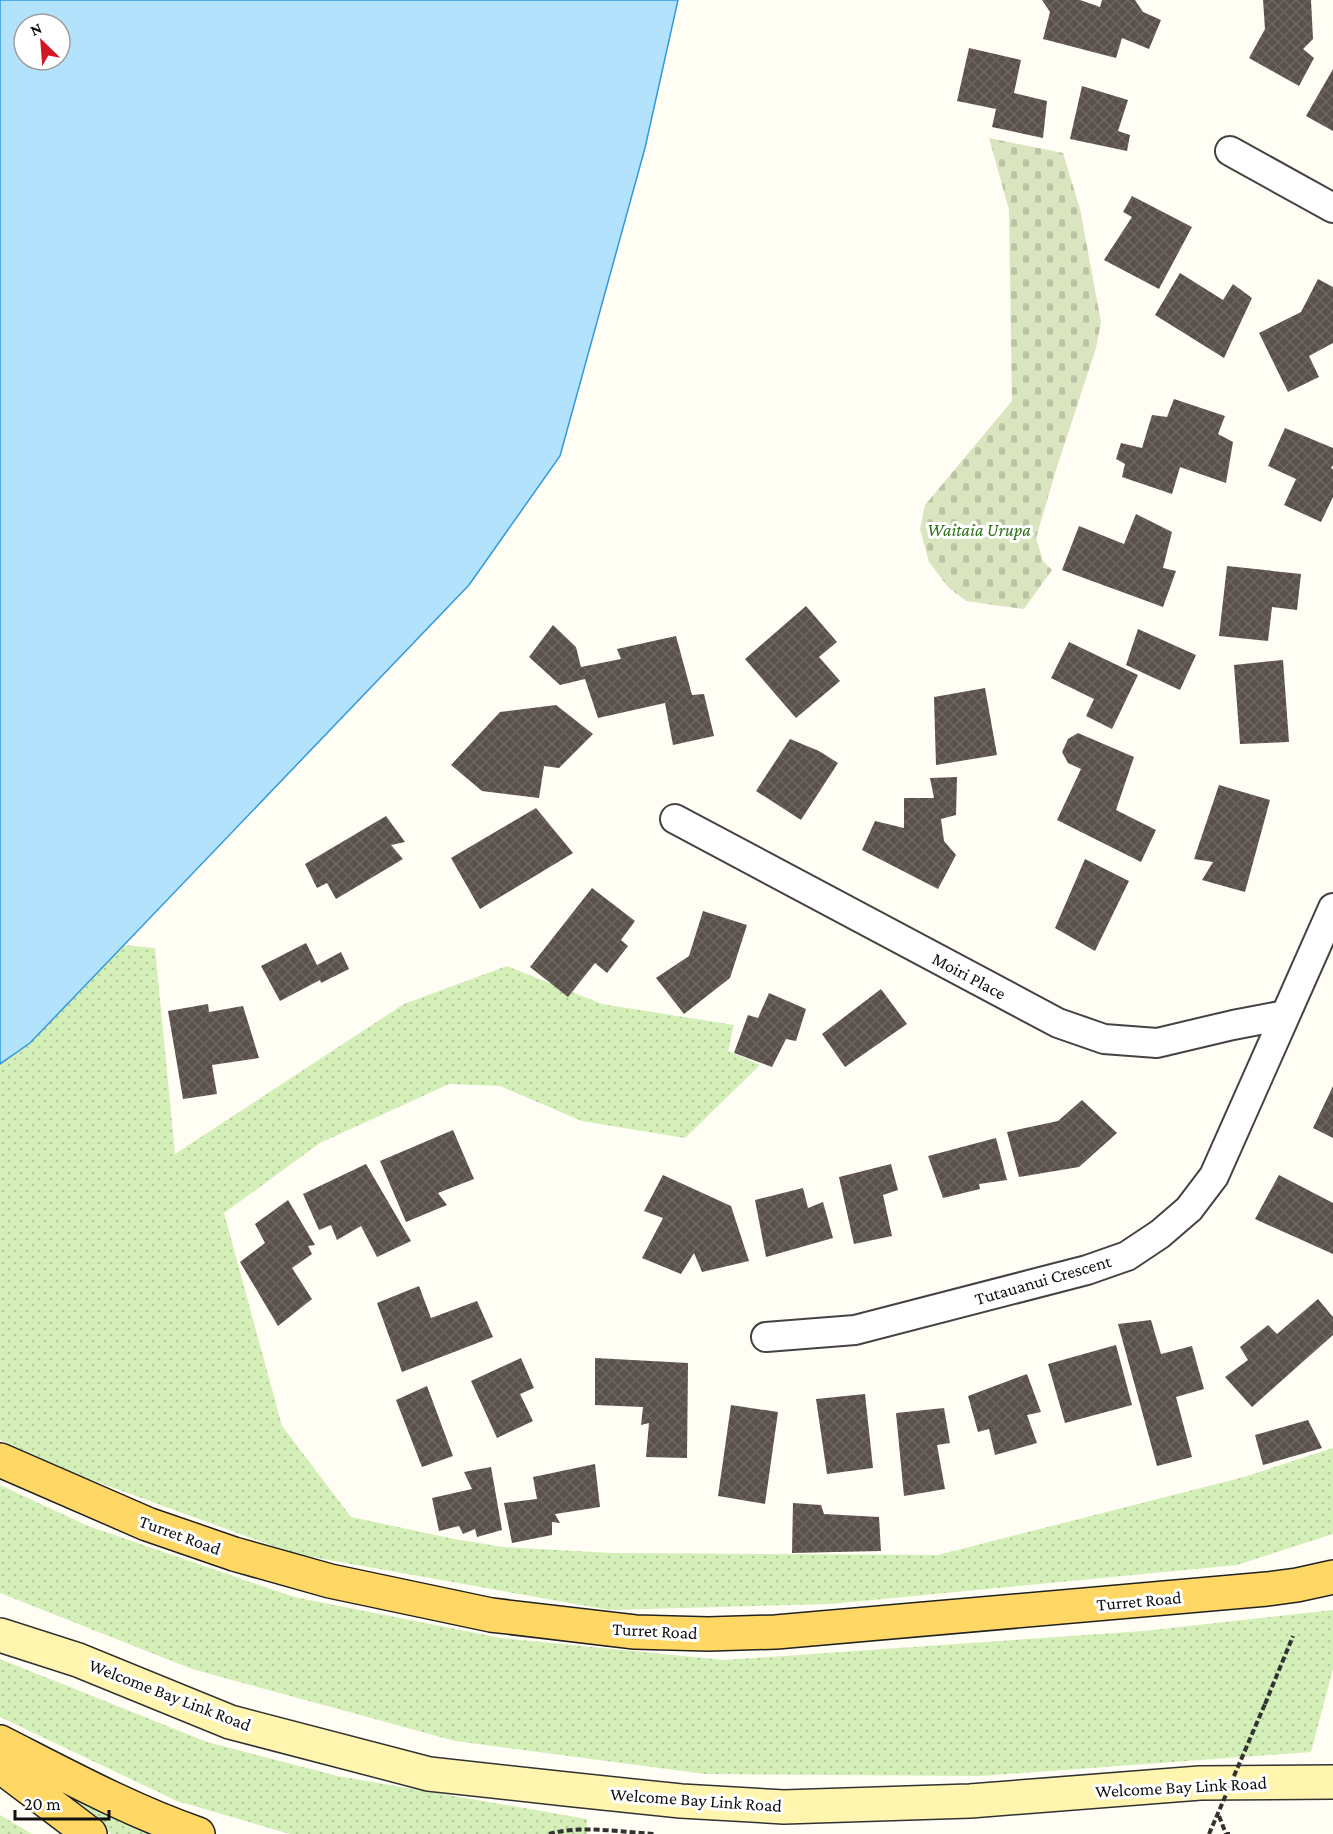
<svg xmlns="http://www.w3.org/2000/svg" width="1333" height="1834" viewBox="0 0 1333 1834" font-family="'Crimson Pro',serif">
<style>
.grass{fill:url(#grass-dots)}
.cemetery{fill:url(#cemetery-stones)}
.water{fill:#b2e2fc;stroke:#319adb;stroke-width:1.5;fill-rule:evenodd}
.building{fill:url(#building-cross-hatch)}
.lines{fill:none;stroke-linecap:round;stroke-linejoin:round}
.minor-casing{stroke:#434343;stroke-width:32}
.secondary-casing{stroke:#323232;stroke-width:36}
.primary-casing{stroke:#212121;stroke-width:36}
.path{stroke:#323232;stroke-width:4;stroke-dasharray:6 3;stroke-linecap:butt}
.minor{stroke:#fff;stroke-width:28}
.secondary{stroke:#fff5af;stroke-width:33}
.primary{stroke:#ffd764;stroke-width:33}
.path-bridge{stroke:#323232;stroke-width:4;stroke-dasharray:6 3;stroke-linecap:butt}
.labels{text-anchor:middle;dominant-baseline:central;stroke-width:6;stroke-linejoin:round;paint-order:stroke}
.park-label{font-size:18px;font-style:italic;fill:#2c7118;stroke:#fff}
.street-label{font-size:18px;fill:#101010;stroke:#fff}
</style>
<defs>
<pattern id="grass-dots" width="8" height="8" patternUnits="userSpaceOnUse" patternTransform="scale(1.5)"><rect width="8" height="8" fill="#d5efb8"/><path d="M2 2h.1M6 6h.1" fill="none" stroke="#b6cc9d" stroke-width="1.8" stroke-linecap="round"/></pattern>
<pattern id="cemetery-stones" width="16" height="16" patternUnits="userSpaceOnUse" patternTransform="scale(1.5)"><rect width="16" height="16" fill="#dae5c0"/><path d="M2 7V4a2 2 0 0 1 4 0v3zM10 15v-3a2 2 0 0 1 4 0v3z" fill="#bac3a4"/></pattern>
<pattern id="building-cross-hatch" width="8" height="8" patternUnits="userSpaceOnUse" patternTransform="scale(1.5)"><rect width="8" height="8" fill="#5a514b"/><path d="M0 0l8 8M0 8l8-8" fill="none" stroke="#6d6561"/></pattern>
</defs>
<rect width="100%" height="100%" fill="#fffdf4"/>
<path class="grass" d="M124 945 155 948 175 1154 404 1004 507 966 602 1004 734 1025 728 1051 760 1065 685 1138 582 1121 500 1086 449 1084 320 1143 224 1213 282 1426 351 1517 454 1539 503 1547 612 1553 938 1555 1244 1477 1333 1448V1534L1237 1565 831 1604 609 1610 295 1554 59 1468 0 1440V1064L30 1043Z
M0 1485 88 1526 294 1597 501 1638 724 1660 1144 1631 1333 1610V1669L1311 1752 981 1776 705 1774 455 1741 192 1669 0 1593Z
M0 1659 207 1742 338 1776 587 1819V1834H290L177 1801 0 1717Z
M45 1779 157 1834H111Z
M0 1815 32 1834H0Z"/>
<path class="cemetery" d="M989 138 1063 153 1080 209 1101 322 1096 348 1056 470 1036 538 1043 561 1052 570 1024 609 966 601 948 587 929 562 920 529 925 505 1012 401 1009 210Z"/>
<path class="water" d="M0 0H678L645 148 560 456 469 585 30 1043 0 1064ZM24 24H60V60H24Z"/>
<path class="building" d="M1042 0H1080L1100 7 1102 0H1135L1143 12 1161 20 1149 49 1122 38 1116 58 1043 39 1050 12Z
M1263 0H1311L1313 39 1303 49 1314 58 1299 86 1249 58 1265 29Z
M969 48 1021 60 1014 93 1047 101 1043 138 992 127 996 109 957 101Z
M1333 69V131L1306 116Z
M1082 86 1128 100 1118 131 1130 135 1127 151 1070 139Z
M1132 196 1192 227 1159 289 1104 260 1132 217 1123 212Z
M1180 273 1223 300 1233 284 1252 298 1224 358 1155 315Z
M1318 279 1333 287V343L1309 356 1319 377 1288 392 1259 333 1301 312Z
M1174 399 1225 416 1218 434 1233 442 1226 483 1180 467 1172 494 1122 477 1125 464 1116 459 1121 443 1142 448 1152 415 1167 417Z
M1285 428 1333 448V465L1331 468 1333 469V497L1321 522 1284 505 1296 479 1268 466Z
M1136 514 1172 532 1163 568 1176 571 1163 607 1062 570 1079 526 1124 544Z
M1227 566 1301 574 1297 610 1272 607 1268 641 1219 636Z
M806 606 837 642 819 657 840 681 796 718 745 659Z
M553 625 576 647 581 667 621 659 617 649 676 636 692 695 704 694 714 736 673 745 665 703 598 718 585 679 560 685 529 657Z
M1138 629 1196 655 1180 690 1126 665Z
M1069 642 1138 675 1112 729 1086 716 1094 699 1051 678Z
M1283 660 1289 742 1240 744 1234 665Z
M985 688 997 755 936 765 934 697Z
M556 705 593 734 559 768 544 766 539 798 482 791 451 765 500 712Z
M1078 733 1134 757 1116 810 1156 830 1141 862 1057 820 1081 769 1068 763 1062 752 1068 739Z
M790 739 819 751 838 763 801 820 756 791Z
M957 777 956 815 941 819 944 841 956 855 938 889 862 850 875 821 904 828V798H934L930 778Z
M1219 785 1270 800 1245 892 1202 880 1213 862 1194 859Z
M536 808 573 853 480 909 451 858Z
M386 816 405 842 391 845 403 859 336 899 327 883 317 888 305 864Z
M1085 859 1129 881 1095 951 1055 928Z
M592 888 635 921 621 940 628 946 607 973 595 963 568 997 530 967Z
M703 911 747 925 730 978 684 1014 656 978 689 956Z
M306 943 317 965 341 952 349 969 321 983 320 980 280 1001 261 966Z
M881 989 907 1024 845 1067 822 1034Z
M769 993 806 1009 796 1041 786 1039 772 1067 734 1053 748 1015 758 1018Z
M208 1004 209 1012 243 1006 259 1058 212 1065 217 1094 183 1099 168 1011Z
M1333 1086V1138L1313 1128Z
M1082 1100 1117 1133 1079 1167 1019 1177 1007 1132 1058 1121Z
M453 1130 474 1179 438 1193 447 1205 406 1222 380 1161Z
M996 1138 1007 1180 979 1184 980 1189 943 1198 928 1156Z
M366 1164 411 1241 377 1257 361 1226 337 1240 331 1225 319 1230 303 1194Z
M891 1164 898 1190 883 1195 892 1236 854 1244 839 1177Z
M663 1175 731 1206 749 1261 702 1272 694 1253 681 1274 642 1258 663 1218 644 1211Z
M1279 1175 1333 1203V1254L1255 1219Z
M803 1188 808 1208 823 1202 833 1238 766 1257 755 1200Z
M288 1200 315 1245 308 1246 312 1254 292 1268 312 1299 278 1326 240 1262 265 1243 255 1224Z
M419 1286 431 1318 477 1301 493 1337 402 1372 377 1303Z
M1318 1299 1333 1317V1335L1252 1407 1225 1377 1248 1360 1240 1347 1268 1325 1277 1334Z
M1151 1320 1161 1354 1192 1346 1204 1389 1176 1397 1192 1457 1157 1466 1118 1324Z
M1116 1345 1132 1405 1065 1423 1048 1364Z
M521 1358 534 1388 520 1394 533 1421 497 1438 471 1381Z
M595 1358 688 1363 687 1458 646 1457 649 1423 641 1425 643 1407 595 1405Z
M1027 1374 1041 1412 1027 1415 1037 1443 995 1455 989 1429 978 1432 968 1396Z
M427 1386 453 1456 422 1467 396 1400Z
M865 1394 873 1468 827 1474 816 1399Z
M731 1405 778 1412 765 1504 718 1496Z
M944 1408 950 1443 937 1445 945 1489 904 1496 896 1413Z
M1308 1420 1322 1448 1263 1465 1255 1435Z
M595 1464 600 1507 555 1514 560 1523 552 1522V1535L512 1543 504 1503 537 1499 533 1477Z
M491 1467 502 1530 477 1537 475 1529 463 1534 459 1526 439 1531 432 1498 472 1489 464 1472Z
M793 1503 821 1505 824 1514 879 1517 881 1551 792 1553Z"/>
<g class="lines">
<g class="minor-casing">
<path id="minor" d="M1230 151 1333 208
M675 819 1058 1023 1104 1039 1157 1043 1233 1025 1285 1015
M766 1337 855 1330 1087 1270 1127 1256 1160 1234 1189 1209 1214 1176 1333 908"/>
</g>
<g class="secondary-casing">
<path id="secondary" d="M0 1635 78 1660 230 1722 429 1774 566 1789 681 1801 784 1807 970 1801 1200 1783 1333 1782"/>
</g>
<g class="primary-casing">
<path id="primary" d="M0 1460 147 1524 234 1554 330 1581 491 1615 635 1632 708 1634 776 1632 1267 1589 1297 1585 1333 1577
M0 1742C65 1775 129 1810 198 1834
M0 1766 90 1834"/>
</g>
<path class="path" d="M1265 1704 1293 1636
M1219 1816 1226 1834H1230
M549 1834C579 1825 622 1832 654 1834"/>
<use href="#minor" class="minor"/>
<use href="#secondary" class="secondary"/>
<use href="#primary" class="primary"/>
<path class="path-bridge" d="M1209 1834 1265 1704"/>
</g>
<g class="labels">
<g class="park-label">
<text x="979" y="530">Waitaia Urupa</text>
</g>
<g class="street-label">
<text transform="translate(969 976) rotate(28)">Moiri Place</text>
<text transform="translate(1043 1280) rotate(-16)">Tutauanui Crescent</text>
<text transform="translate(180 1535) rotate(20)">Turret Road</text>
<text transform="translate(1139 1601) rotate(-5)">Turret Road</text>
<text transform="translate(655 1631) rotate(3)">Turret Road</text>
<text transform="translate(170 1695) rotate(21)">Welcome Bay Link Road</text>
<text transform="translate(1181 1787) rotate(-3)">Welcome Bay Link Road</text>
<text transform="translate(696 1800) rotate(4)">Welcome Bay Link Road</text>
</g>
</g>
<g transform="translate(42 42) rotate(335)"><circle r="28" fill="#ffffff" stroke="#9f9f9f" stroke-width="1.5"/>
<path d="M0-4.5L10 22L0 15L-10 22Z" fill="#d11824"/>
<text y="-9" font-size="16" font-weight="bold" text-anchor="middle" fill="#101010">N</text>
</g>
<path d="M15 1810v9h94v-9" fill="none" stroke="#101010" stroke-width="3"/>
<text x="24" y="1810" font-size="18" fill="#101010" stroke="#ffffff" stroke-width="4.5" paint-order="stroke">20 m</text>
</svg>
